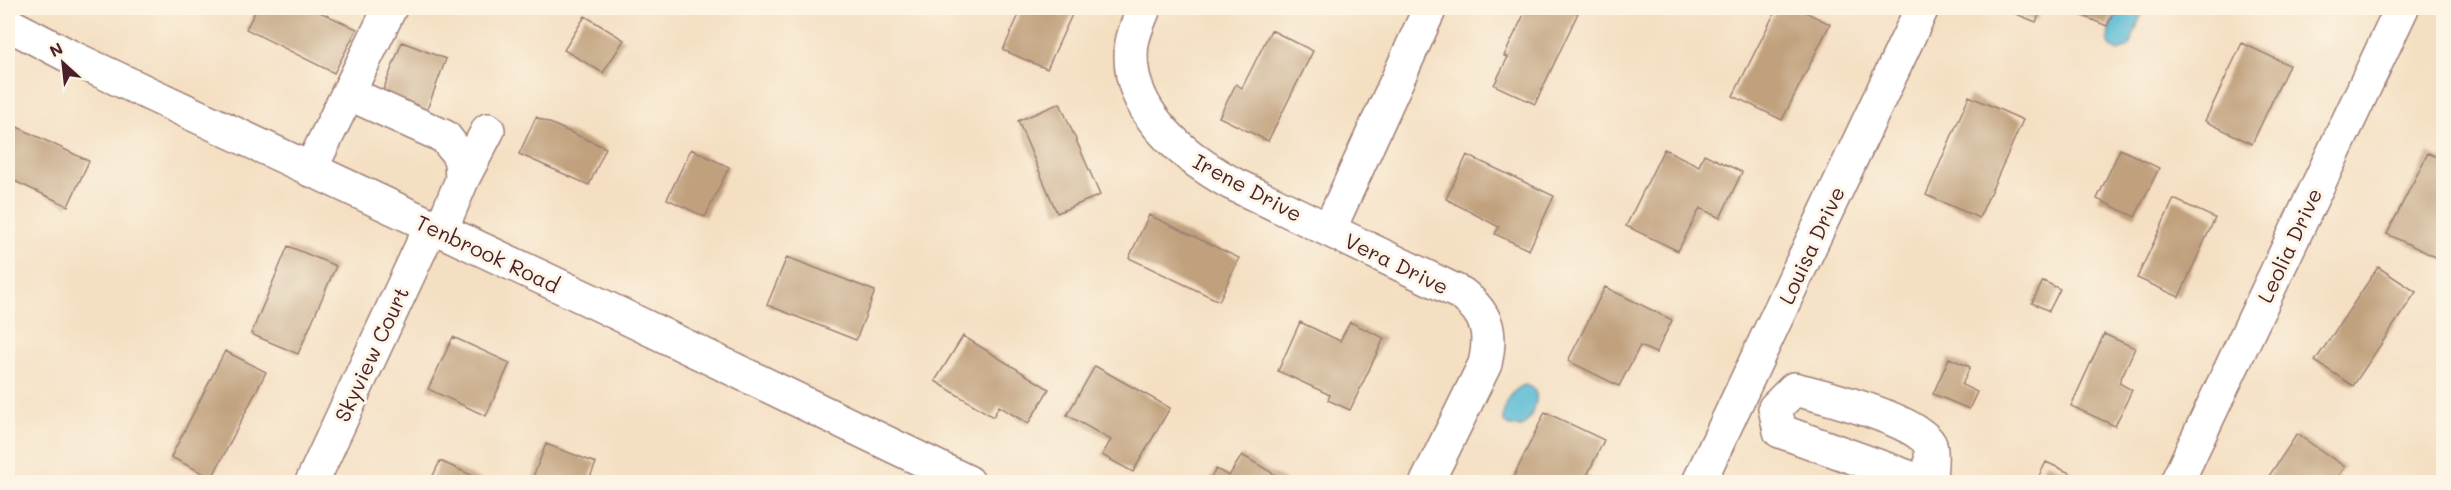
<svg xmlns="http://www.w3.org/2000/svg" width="2451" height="490" viewBox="0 0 2451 490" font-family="Mali,sans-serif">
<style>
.water{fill:#55b9d4;stroke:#506c80;stroke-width:1.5}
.building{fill:#c0a07d}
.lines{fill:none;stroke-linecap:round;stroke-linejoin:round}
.minor-casing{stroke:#9f7f76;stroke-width:36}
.minor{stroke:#fff;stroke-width:33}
.labels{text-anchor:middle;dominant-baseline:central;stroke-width:6;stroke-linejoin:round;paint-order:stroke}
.street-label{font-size:21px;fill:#4a1f2b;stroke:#fcf5e5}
</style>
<rect width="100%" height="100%" fill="#fcf5e5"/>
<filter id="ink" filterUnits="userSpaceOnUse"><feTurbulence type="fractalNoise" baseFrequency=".0167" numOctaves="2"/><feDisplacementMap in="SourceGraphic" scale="12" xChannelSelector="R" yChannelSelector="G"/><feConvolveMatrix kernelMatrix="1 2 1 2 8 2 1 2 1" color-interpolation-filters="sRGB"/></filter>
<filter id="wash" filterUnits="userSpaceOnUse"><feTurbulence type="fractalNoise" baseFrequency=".008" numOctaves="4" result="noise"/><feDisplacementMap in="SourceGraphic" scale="24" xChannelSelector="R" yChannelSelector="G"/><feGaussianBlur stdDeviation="1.35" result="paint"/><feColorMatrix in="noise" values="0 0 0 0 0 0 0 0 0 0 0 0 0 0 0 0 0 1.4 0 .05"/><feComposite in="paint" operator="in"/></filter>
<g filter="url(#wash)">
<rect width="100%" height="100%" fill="#f4dfc2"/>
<path class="water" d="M2122 8H2136L2141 15 2129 47 2119 51 2110 46C2105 35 2112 15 2122 8Z
M1525 385C1547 389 1532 418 1522 427L1510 426 1504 422C1501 409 1512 388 1525 385Z"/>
<g id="blocks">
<path class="building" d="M257 8H311L357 29 334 73 246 29Z
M1022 8H1075L1047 69 1003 50Z
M1527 8H1565L1578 13 1535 104 1494 85 1508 57 1504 56Z
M1777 8H1797L1830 24 1782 120 1733 96Z
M2001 8H2042L2036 22Z
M2064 8H2115L2107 26Z
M585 16 624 40 603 73 564 50Z
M1271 30 1313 51 1268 141 1219 117 1236 84 1242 88Z
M402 42 446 59 425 115 380 98Z
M2242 43 2289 65 2252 144 2205 121Z
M1969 96 2023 120 1979 218 1926 195Z
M1060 103 1100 195 1057 213 1018 121Z
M536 117 606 148 589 185 519 154Z
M15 126 89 161 68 206 8 178V141Z
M691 149 729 167 705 217 667 199Z
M1664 149 1699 166 1704 154 1742 172 1720 218 1700 208 1678 251 1626 226Z
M2120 149 2159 168 2135 217 2097 199Z
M2428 153 2444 160V261L2387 234Z
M1467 155 1554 196 1529 250 1495 234 1499 227 1446 199Z
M2174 199 2215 218 2179 297 2137 278Z
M1149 215 1239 258 1219 301 1129 258Z
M288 246 336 266 298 354 251 334Z
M787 257 875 291 856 340 767 305Z
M2378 267 2416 292 2353 386 2315 361Z
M2043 281 2060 289 2049 311 2032 303Z
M1605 287 1672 320 1656 353 1640 346 1619 386 1568 361Z
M1300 322 1340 341 1350 322 1384 338 1350 410 1328 400 1330 395 1278 371Z
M2104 334 2135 348 2119 383 2132 390 2115 426 2071 406Z
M963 336 1049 389 1028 424 999 406 993 417 935 381Z
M453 337 510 363 486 416 428 389Z
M225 351 266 372 212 478 171 457Z
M1949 358 1970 367 1962 385 1977 392 1969 409 1933 394Z
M1095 366 1170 408 1133 472 1102 455 1111 440 1067 415Z
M1545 412 1604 440 1587 476 1599 482H1511Z
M2297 434 2345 467 2335 482H2265Z
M546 444 596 463 588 482H531Z
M1242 455 1287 482H1208L1216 469 1229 476Z
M440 461 480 479 479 482H430Z
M2046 462 2089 482H2036Z"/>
</g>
</g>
<g filter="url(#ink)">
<use href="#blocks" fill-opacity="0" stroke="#9f7f76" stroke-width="1.5"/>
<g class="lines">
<g class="minor-casing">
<path id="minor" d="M1144 8C1140 19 1134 31 1132 43 1123 108 1181 155 1231 183L1462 294C1488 315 1492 332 1485 364L1427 482
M8 24 71 57 594 302 968 482
M348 93 445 137 458 154 461 162 462 180 441 230
M310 170 390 8
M462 180 488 130
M1329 230 1430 8
M312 482 431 226
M1699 482 1922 8
M1922 482 1780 431 1775 408 1794 389C1819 395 1922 421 1930 445 1933 455 1930 472 1930 482
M2177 482 2402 8"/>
</g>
<use href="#minor" class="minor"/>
</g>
</g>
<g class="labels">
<g class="street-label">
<text transform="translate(1248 187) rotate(28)">Irene Drive</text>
<text transform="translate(1811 245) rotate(-65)">Louisa Drive</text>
<text transform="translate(2289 245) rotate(-65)">Leolia Drive</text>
<text transform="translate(488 253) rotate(25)">Tenbrook Road</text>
<text transform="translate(1397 263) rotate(26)">Vera Drive</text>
<text transform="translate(371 354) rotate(-65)">Skyview Court</text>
</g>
</g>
<rect width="2451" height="490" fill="none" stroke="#fcf5e5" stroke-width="30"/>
<g transform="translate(63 63) rotate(333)" stroke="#fcf5e5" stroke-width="4.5" paint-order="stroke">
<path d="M0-4.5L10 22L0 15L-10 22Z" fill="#4a1f2b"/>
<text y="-9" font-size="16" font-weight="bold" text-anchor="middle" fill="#4a1f2b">N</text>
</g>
</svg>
